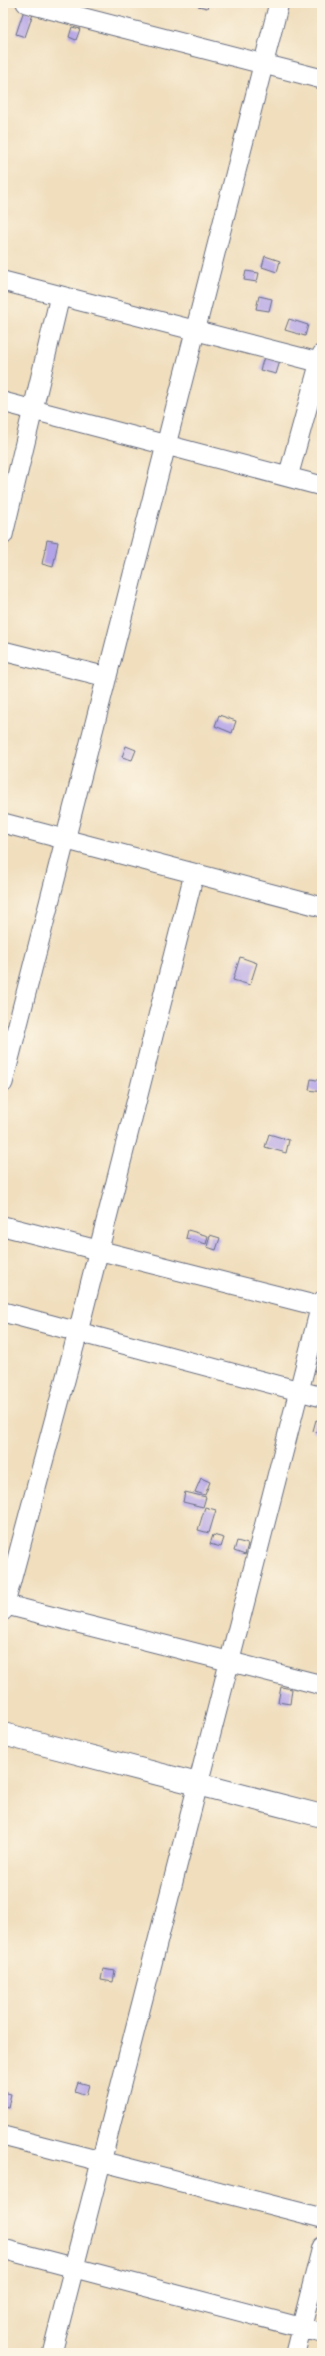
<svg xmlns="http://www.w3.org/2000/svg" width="325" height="2356" viewBox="0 0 325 2356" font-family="Caveat,sans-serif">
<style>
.building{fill:#b2a2e8}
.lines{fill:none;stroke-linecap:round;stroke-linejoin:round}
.minor-casing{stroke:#666c7f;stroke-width:21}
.tertiary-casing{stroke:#666c7f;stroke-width:24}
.minor{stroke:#fff;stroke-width:19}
.tertiary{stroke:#fff;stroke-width:22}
</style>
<rect width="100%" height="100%" fill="#fcf5e5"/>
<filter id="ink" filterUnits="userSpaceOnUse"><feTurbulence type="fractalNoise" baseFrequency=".025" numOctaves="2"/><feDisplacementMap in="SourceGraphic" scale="8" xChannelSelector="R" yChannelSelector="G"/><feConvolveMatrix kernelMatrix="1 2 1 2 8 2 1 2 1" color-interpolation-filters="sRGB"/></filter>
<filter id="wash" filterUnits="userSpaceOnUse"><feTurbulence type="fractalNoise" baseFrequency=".012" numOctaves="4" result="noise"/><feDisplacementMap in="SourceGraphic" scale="16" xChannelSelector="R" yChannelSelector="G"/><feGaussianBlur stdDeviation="0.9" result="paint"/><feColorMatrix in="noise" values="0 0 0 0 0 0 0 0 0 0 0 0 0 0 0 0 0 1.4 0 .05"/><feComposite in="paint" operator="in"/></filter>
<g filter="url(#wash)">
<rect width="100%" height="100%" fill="#f0debd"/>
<g id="blocks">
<path class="building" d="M199 3H209L207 8 198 6Z
M24 10 33 14 25 37 16 34Z
M72 27 80 29 76 40 69 37Z
M265 256 280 261 277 272 262 267Z
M246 271 259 273 257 282 244 280Z
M259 296 272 299 269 311 256 309Z
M289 319 308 325 305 336 285 330Z
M264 357 280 361 276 374 260 370Z
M47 540 58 542 53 567 42 564Z
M219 715 236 721 232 733 215 726Z
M126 746 136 750 132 760 122 757Z
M240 957 257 963 250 985 233 980Z
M311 1079 322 1081V1092L309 1090Z
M269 1134 289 1140 286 1153 265 1147Z
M188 1230 208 1236 206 1244 186 1238Z
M210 1235 220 1238 216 1250 207 1247Z
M316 1420 322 1422V1434L313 1431Z
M201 1478 210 1482 205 1495 195 1492Z
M185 1492 206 1497 203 1507 183 1502Z
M205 1507 216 1510 209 1533 198 1530Z
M213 1535 224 1538 221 1547 210 1544Z
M237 1541 248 1544 245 1555 234 1551Z
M281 1687 292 1689 290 1704 278 1702Z
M103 1969 115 1971 113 1982 101 1980Z
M78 2082 89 2085 86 2095 75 2091Z
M3 2092 11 2094 8 2107 3 2106Z"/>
</g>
</g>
<g filter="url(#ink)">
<use href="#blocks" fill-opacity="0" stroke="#666c7f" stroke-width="1"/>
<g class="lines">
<g class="minor-casing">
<path id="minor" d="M26 3 322 79
M3 281 322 363
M3 402 322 486
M288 477 322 354
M3 535 60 296
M3 651 107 677
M3 823 322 907
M3 1083 279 3
M3 1226 322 1307
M3 1312 322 1397
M3 1604 322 1685
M3 1611 78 1332 194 874
M3 2136 322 2218
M3 2249 322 2333
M52 2353 322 1301
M295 2353 322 2247"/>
</g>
<g class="tertiary-casing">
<path id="tertiary" d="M3 1734 322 1816"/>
</g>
<use href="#minor" class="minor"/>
<use href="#tertiary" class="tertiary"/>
</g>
</g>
<rect width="325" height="2356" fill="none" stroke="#fcf5e5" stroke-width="16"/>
</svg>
